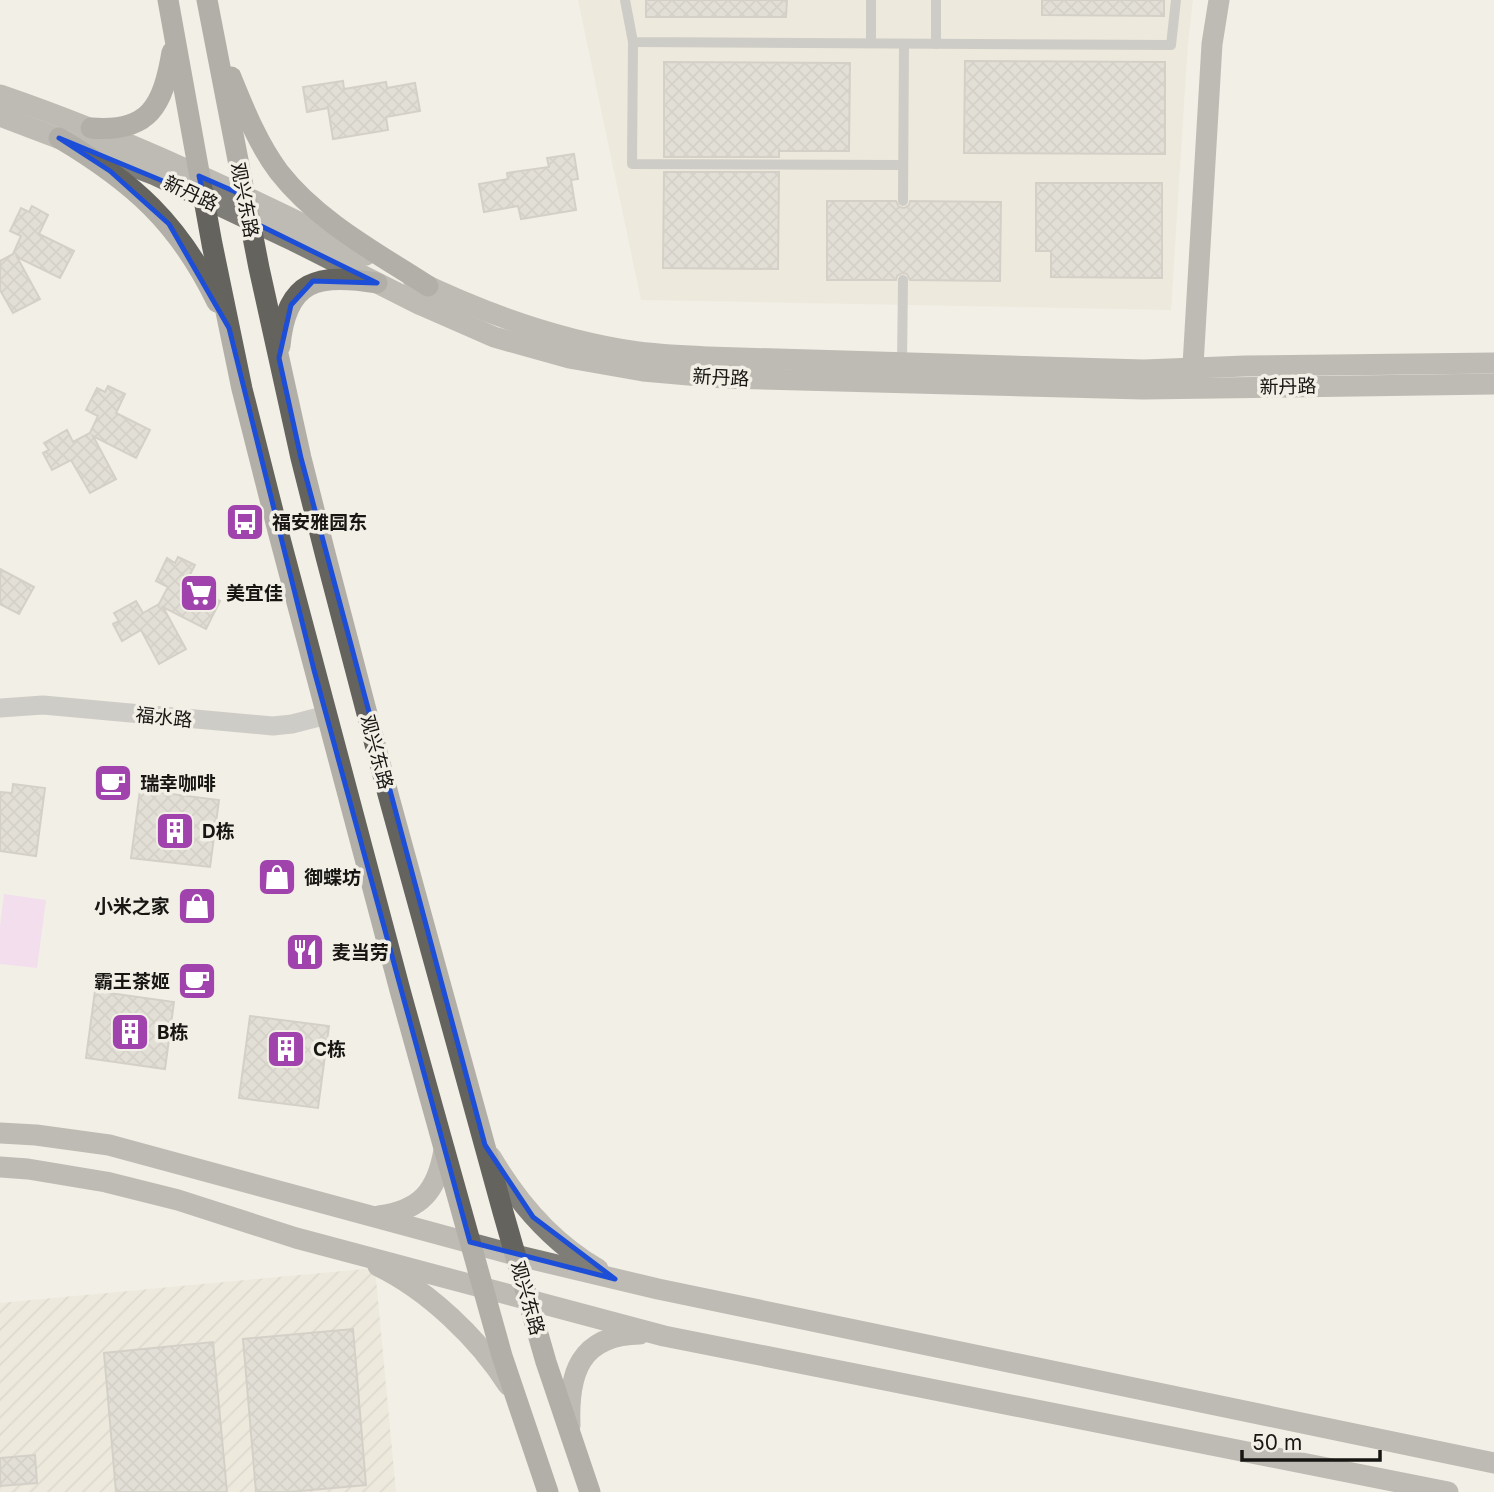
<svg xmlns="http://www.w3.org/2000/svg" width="1494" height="1492" font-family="Inter,'Noto Sans SC',sans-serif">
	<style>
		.built { fill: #e7e2d2 }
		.industrial { fill: url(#industrial-furrows) }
		.grass { fill: #f3cbf8 }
		.building { fill: url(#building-cross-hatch); stroke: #afaca4; stroke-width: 2 }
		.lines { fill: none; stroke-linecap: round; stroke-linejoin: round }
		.lane { stroke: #a3a29f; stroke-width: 10 }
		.street { stroke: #a3a29f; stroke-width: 19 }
		.secondary { stroke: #7f7d78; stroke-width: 21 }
		.primary { stroke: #65635d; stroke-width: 21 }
		.marked { fill: none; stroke: #1d4ed8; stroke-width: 5; stroke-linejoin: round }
		.labels { text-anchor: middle; stroke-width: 7; stroke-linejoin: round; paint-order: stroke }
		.street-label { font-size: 19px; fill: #171613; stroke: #f2efe6 }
		.poi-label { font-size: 19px; font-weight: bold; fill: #171613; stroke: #f2efe6; text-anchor: start }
	</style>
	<defs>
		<pattern id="industrial-furrows" width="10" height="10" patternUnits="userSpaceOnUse" patternTransform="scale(1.75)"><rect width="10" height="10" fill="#e7e2d2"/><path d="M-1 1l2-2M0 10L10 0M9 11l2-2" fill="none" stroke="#c5c1b3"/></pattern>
		<pattern id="building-cross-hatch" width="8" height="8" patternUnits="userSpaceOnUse" patternTransform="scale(1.75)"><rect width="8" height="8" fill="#cfccc3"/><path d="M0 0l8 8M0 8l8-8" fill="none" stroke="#b1aea7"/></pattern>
	</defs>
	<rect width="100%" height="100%" fill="#f2efe6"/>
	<path class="built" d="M578 0H1193L1188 42 1171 310 641 300Z"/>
	<path class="industrial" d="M375 1268 396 1492H0V1303Z"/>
	<path class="grass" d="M4 894 46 900 37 968 0 964V926Z"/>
	<g class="building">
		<path d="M646 0H787L786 17H646Z"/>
		<path d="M1042 0H1164V16L1042 15Z"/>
		<path d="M965 61 1165 62V154L964 153Z"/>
		<path d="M664 62 850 63 849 151H779V157H664Z"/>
		<path d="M343 81 344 89 386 82 387 88 415 83 420 111 386 117 388 130 333 139 328 108 307 112 303 87Z"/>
		<path d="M574 154 578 179 571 180 576 210 521 219 518 206 484 212 479 184 508 179 507 173 549 167 547 158Z"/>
		<path d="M664 172H779L778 269 663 268Z"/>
		<path d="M1036 183H1162V278L1051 277V251H1036Z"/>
		<path d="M827 201H896L899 207 904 208 909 205 910 201 1001 202 1000 281 910 280 907 274 902 273 897 276 896 280H827Z"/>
		<path d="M32 206 48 215 39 234 74 251 60 278 17 257 40 299 13 313 0 290V261L13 254 21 236 10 231 21 208 29 212Z"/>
		<path d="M108 386 125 394 116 413 150 430 136 458 93 436 116 479 90 493 71 460 52 470 43 453 49 450 44 443 67 430 73 442 90 433 98 416 86 410 97 388 105 392Z"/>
		<path d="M178 557 195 565 185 584 220 601 206 629 163 607 186 649 159 664 141 630 122 641 113 624 119 621 114 613 136 601 143 613 159 604 168 587 156 581 167 558 175 563Z"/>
		<path d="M0 569 34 587 19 614 0 604Z"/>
		<path d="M13 784 45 788 36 856 0 851V792L12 793Z"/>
		<path d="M140 790 219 800 210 867 131 858Z"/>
		<path d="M95 991 174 1002 165 1069 86 1058Z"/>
		<path d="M250 1016 329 1026 318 1108 239 1098Z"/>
		<path d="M353 1329 366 1485 289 1492H256L243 1339Z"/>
		<path d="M213 1342 227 1492H116L104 1353Z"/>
		<path d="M35 1455 37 1483 0 1486V1458Z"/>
	</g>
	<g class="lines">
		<g class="lane">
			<path d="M625 0 633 42 1171 45 1176 0"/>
			<path d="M633 42 632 164 903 165"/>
			<path d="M871 43V0"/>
			<path d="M936 44V0"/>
			<path d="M903 201 904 44"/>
			<path d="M902 363 903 280"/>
		</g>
		<path class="street" d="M0 708 43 705 273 726 292 724 327 715"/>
		<g class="secondary">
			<path d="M0 95C126 138 247 196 366 255"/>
			<path d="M0 116 155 175 294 241 421 305 494 337 569 358 643 371 723 378 1143 389 1494 384"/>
			<path d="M413 279C483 313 561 341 638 352 661 355 685 356 708 357L1144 370 1245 366 1494 363"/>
			<path d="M1192 382 1212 44 1219 0"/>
			<path d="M0 1133 36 1135 109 1145 515 1255 658 1289 1494 1463"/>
			<path d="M491 1157C518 1203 551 1242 598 1269"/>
			<path d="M0 1167 28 1169 106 1182 178 1200 296 1238 664 1336 1448 1492"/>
			<path d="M379 1216C421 1210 437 1191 444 1150"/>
			<path d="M378 1266C428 1290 479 1339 508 1385"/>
			<path d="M570 1426C568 1374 579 1335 640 1334"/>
		</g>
		<g class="primary">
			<path d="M168 0 212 244 242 389 278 531 401 994 502 1356 548 1492"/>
			<path d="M207 0 259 268 301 458 326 557 388 794 503 1212 546 1362 590 1492"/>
			<path d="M231 77C244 109 258 144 279 172 317 221 377 253 428 286"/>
			<path d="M91 128C150 133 163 105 172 52"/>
			<path d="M59 138C133 182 179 223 217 302"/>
			<path d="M280 346C286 279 318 273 377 283"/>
		</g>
	</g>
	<path d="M0 0H1494V1492H0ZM59 138 204 198 199 176 245 196 249 220 377 283 313 281 291 305 279 358 301 458 485 1145 533 1217 615 1279 470 1242 314 670 229 328 169 224 110 171Z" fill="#f2efe6" fill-opacity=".55" fill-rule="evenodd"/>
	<path class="marked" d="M59 138 204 198 199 176 245 196 249 220 377 283 313 281 291 305 279 358 301 458 485 1145 533 1217 615 1279 470 1242 314 670 229 328 169 224 110 171Z"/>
	<defs>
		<g id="bus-square" transform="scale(2.0125)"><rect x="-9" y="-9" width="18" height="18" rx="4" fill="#a043ad" stroke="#f2efe6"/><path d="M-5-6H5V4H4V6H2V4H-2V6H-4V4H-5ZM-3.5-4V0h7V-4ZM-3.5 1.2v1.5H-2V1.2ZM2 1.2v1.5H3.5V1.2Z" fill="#fff"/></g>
		<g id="supermarket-square" transform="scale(2.0125)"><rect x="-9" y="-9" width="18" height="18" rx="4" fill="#a043ad" stroke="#f2efe6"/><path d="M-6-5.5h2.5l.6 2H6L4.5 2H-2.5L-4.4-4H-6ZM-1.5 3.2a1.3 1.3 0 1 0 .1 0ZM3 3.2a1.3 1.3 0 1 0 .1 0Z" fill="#fff"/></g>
		<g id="cafe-square" transform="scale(2.0125)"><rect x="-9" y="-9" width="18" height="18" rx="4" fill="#a043ad" stroke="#f2efe6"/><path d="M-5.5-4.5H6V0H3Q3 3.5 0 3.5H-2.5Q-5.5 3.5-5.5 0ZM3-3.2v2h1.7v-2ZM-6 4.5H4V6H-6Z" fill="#fff"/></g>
		<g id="building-square" transform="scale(2.0125)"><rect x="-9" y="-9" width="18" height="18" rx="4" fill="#a043ad" stroke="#f2efe6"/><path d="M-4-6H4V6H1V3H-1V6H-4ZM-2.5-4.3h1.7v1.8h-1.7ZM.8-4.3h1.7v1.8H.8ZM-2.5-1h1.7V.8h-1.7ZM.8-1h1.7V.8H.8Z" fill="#fff"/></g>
		<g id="shop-square" transform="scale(2.0125)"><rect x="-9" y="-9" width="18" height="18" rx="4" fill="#a043ad" stroke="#f2efe6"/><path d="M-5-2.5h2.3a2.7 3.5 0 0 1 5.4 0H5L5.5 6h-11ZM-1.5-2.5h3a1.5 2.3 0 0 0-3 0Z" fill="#fff"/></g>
		<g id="restaurant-square" transform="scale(2.0125)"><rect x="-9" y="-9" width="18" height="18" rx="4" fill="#a043ad" stroke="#f2efe6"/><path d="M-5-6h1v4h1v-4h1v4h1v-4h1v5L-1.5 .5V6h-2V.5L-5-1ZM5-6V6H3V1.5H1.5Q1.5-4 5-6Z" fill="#fff"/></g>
	</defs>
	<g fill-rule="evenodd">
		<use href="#bus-square" x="245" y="522"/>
		<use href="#supermarket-square" x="199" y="593"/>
		<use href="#cafe-square" x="113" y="783"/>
		<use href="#building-square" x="175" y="831"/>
		<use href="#shop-square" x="277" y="877"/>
		<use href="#shop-square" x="197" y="906"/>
		<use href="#restaurant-square" x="305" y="952"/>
		<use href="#cafe-square" x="197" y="981"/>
		<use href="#building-square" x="130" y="1032"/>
		<use href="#building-square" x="286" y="1049"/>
	</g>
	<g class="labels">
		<g class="street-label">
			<text transform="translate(191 193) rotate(25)" y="7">新丹路</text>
			<text transform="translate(245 200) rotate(79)" y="7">观兴东路</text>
			<text transform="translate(721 377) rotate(3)" y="7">新丹路</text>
			<text transform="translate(1288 386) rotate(-1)" y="7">新丹路</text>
			<text transform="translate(164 717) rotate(6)" y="7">福水路</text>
			<text transform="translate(377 752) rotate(75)" y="7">观兴东路</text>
			<text transform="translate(528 1298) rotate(74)" y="7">观兴东路</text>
		</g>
		<g class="poi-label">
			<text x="272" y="529">福安雅园东</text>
			<text x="226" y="600">美宜佳</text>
			<text x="140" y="790">瑞幸咖啡</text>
			<text x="202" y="838">D栋</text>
			<text x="304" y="884">御蝶坊</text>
			<text x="170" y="913" text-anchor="end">小米之家</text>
			<text x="332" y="959">麦当劳</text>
			<text x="170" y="988" text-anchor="end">霸王茶姬</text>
			<text x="157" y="1039">B栋</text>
			<text x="313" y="1056">C栋</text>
		</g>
	</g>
	<path d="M1242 1450v10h138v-10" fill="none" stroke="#171613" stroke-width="3.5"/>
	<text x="1252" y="1450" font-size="21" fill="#171613" stroke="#f2efe6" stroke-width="5" paint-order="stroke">50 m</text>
</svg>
